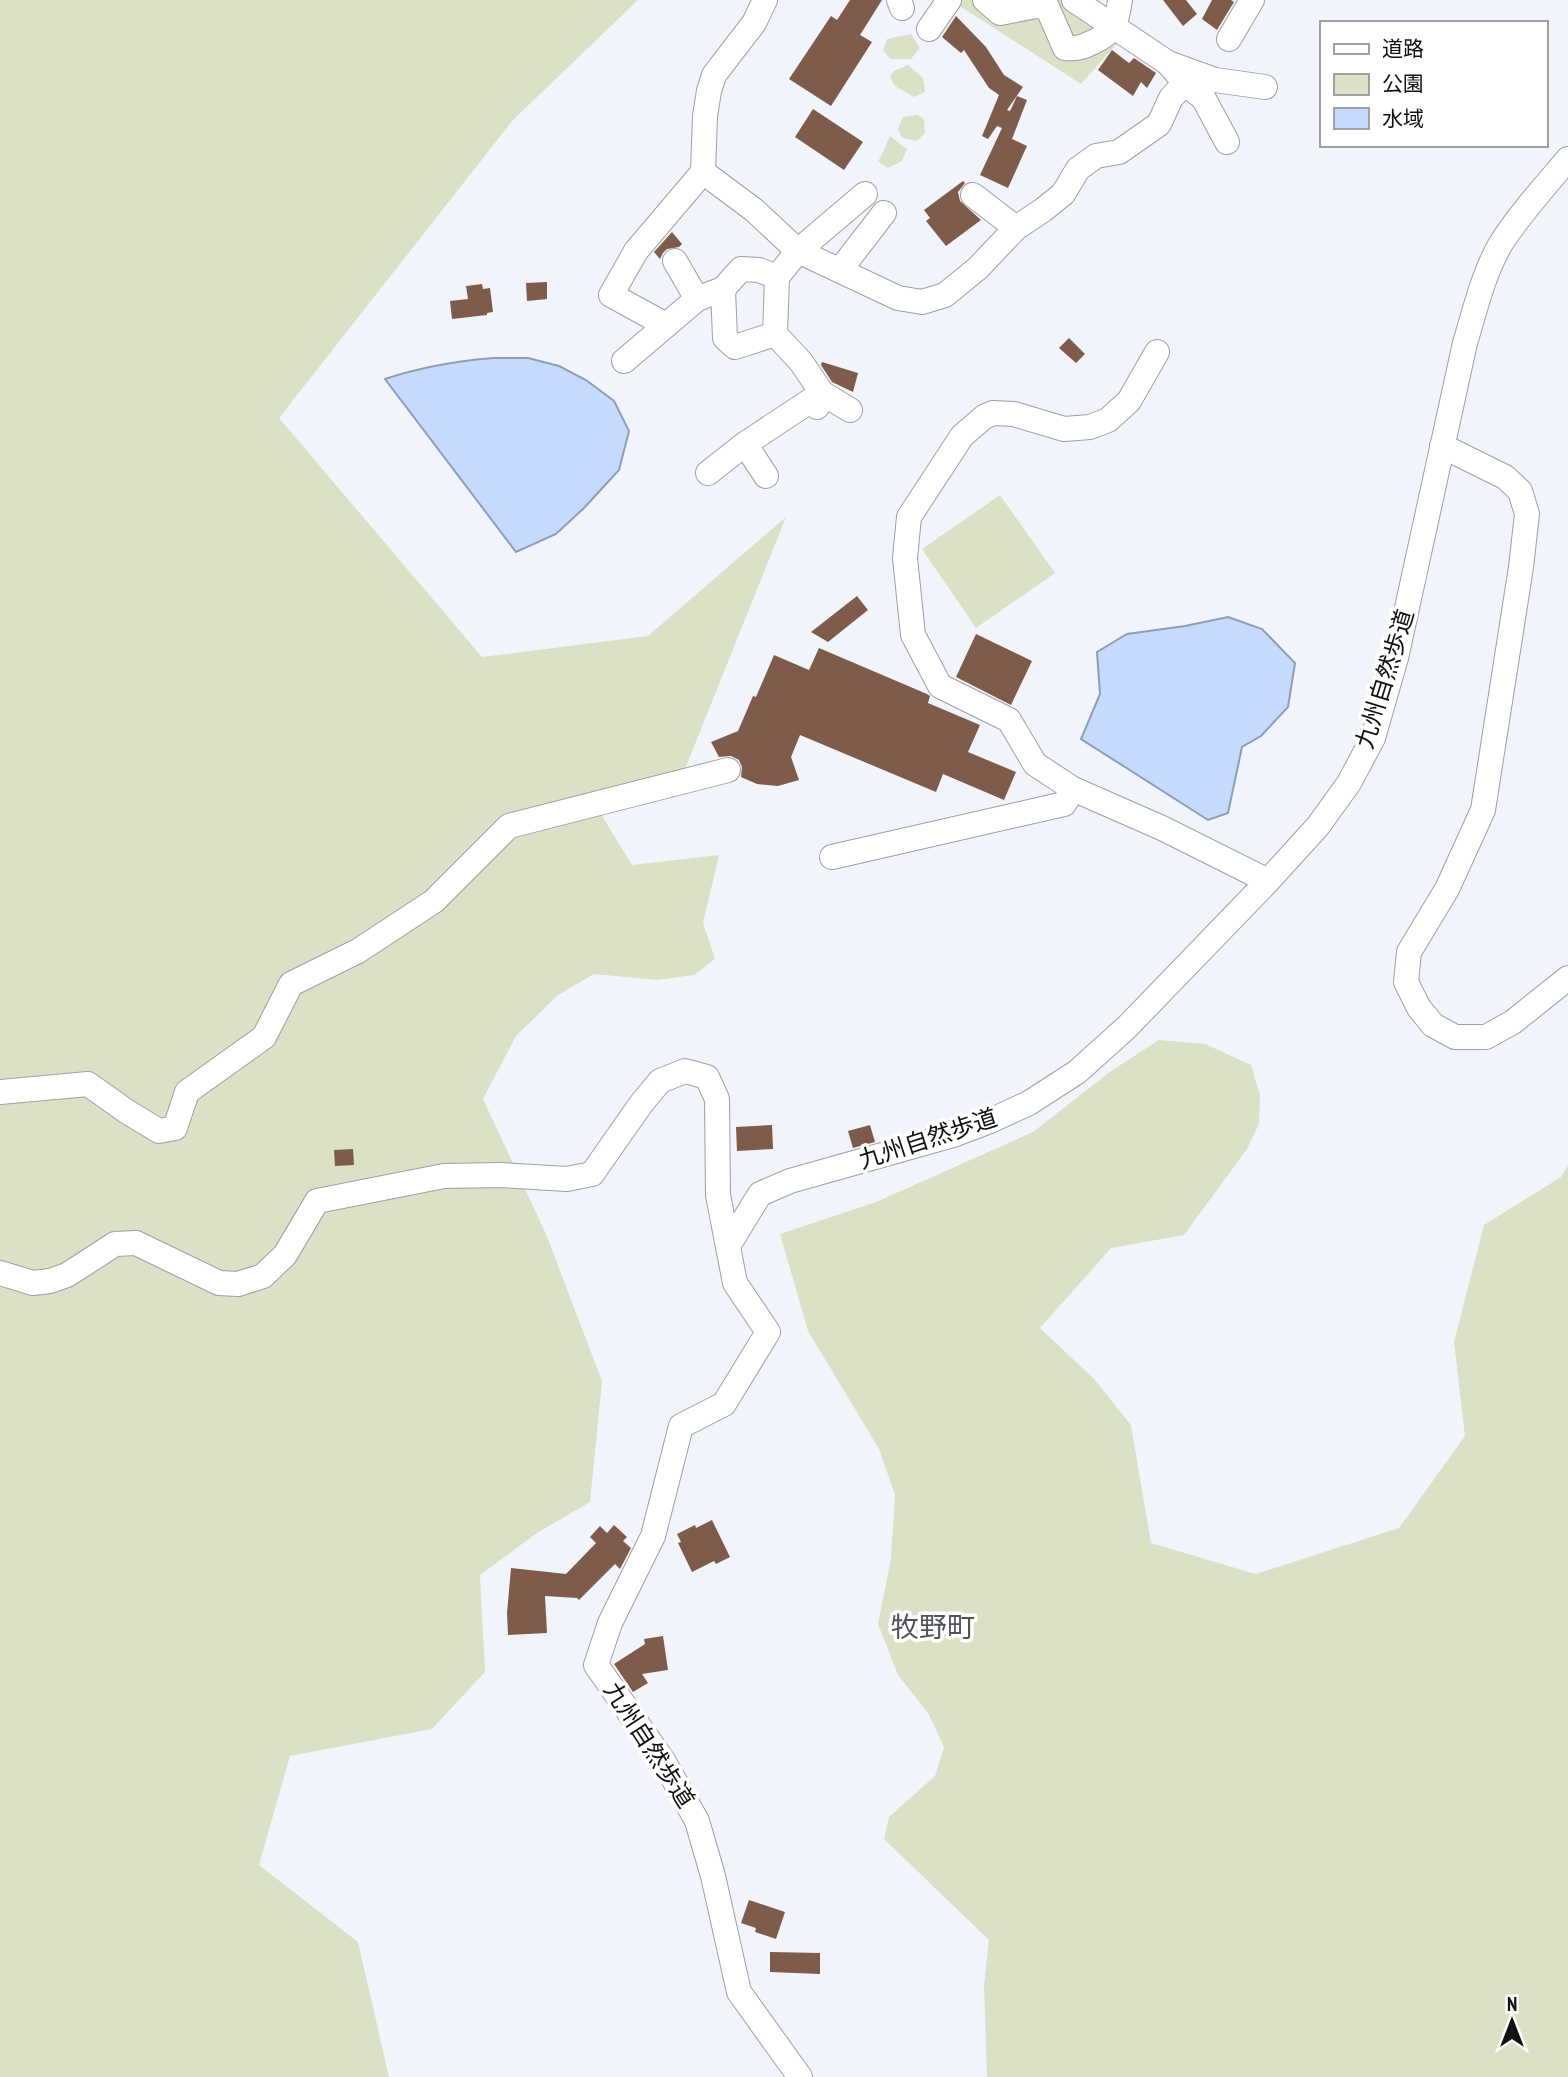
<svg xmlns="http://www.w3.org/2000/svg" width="1568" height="2077" font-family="'PT Sans Narrow','Noto Sans JP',sans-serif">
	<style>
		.green { fill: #dae1c7 }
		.water { fill: #c6dafd; stroke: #8f9eb6; stroke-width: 2 }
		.building { fill: #7e5b4b }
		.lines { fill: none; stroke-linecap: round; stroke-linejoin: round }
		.minor-casing { stroke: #9ca0a5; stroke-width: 26 }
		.minor { stroke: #fff; stroke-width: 24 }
		.labels { text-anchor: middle; stroke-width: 7; stroke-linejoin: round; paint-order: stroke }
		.street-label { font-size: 24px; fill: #0f1112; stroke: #fff }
		.quarter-label { font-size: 28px; fill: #505458; stroke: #fff }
	</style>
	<rect width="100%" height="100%" fill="#f1f5fb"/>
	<g class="green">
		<path d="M0 0H638L513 120 279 418 482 657 648 636 786 517 683 774 599 811 632 865 719 855 703 923 715 959 694 975 657 980 594 974 558 995 516 1036 483 1099 546 1234 602 1381 590 1502 537 1533 480 1575 485 1672 432 1729 290 1756 259 1865 358 1942 389 2077H0Z"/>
		<path d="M961 0H1060L1121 39 1081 84 958 5Z"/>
		<path d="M911 34 920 48 911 59H890L883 50 887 39Z"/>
		<path d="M908 65 923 78 925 92 914 97 895 86 890 77 894 71Z"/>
		<path d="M917 115 924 119 925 133 917 141 902 138 898 129 903 117Z"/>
		<path d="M890 136 907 149 902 161 888 168 878 161C884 153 885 145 890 136Z"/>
		<path d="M1000 495 1055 573 976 628 922 549Z"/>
		<path d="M1159 1040 1205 1044 1251 1065 1260 1095 1259 1124 1247 1149 1184 1235 1111 1248 1040 1328 1094 1379 1131 1425 1151 1543 1256 1574 1399 1528 1465 1436 1454 1342 1484 1225 1561 1177 1568 1165V2077H987L984 1986 989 1940 884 1839 889 1817 935 1776 944 1747 928 1713 898 1675 878 1624 891 1558 895 1495 879 1449 808 1331 780 1234 876 1202 1033 1132 1111 1071Z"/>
	</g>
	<g class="water">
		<path d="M494 358H528L559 366 586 380 614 401 629 431 619 470 584 508 556 534 516 552 385 379C421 367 456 361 494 358Z"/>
		<path d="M1228 617 1262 629 1295 663 1288 707 1261 736 1242 747 1228 813 1208 820 1081 739 1100 694 1097 652 1127 634 1185 626Z"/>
	</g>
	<g class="building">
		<path d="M850 0H882L860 35 872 42 831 106 789 79 831 16 837 20Z"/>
		<path d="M1163 0H1186L1197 14 1183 26Z"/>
		<path d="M1212 0H1231L1234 2 1217 30 1202 19Z"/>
		<path d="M956 16 986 47 1004 75 1023 87 1007 110 1010 111 1017 96 1027 100 1012 139 1027 146 1008 188 980 175 1002 128 997 126 988 139 982 136 999 95 989 88 964 50 961 53 942 37Z"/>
		<path d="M1112 50 1129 63 1134 58 1156 73 1147 88 1141 82 1133 96 1098 70Z"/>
		<path d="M813 109 863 142 844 170 795 137Z"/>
		<path d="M963 181 965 183 958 192 960 201 981 220 946 246 926 221 930 218 924 210Z"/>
		<path d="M672 232 682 244 679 247 667 249 663 253 660 259 654 252Z"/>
		<path d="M547 282V299L527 301 526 283Z"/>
		<path d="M482 284 483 289 490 288 493 312 487 313V315L452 319 450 301 468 299 466 286Z"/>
		<path d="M1069 338 1085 354 1076 363 1059 348Z"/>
		<path d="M822 362 858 373 853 392 832 382 821 365Z"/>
		<path d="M857 596 868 610 828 642 811 632Z"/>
		<path d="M976 634 1032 661 1011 705 956 677Z"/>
		<path d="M819 648 927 694 930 696 928 703 980 725 968 752 1016 772 1004 800 943 774 936 792 800 735 791 757 799 780 778 786 757 784 741 777 742 767 739 760 731 756 719 757 711 742 738 731 753 696 756 697 774 655 809 670Z"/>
		<path d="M772 1125 773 1149 737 1151 736 1127Z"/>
		<path d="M870 1125 875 1142 853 1148 848 1131Z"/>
		<path d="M353 1149 354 1165 335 1166 334 1150Z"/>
		<path d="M712 1520 730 1557 716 1564 714 1561 692 1572 678 1543 681 1542 677 1534 695 1525 696 1528Z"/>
		<path d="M614 1525 627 1537 623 1541 631 1548 620 1569 615 1564 579 1600 577 1598 545 1596 547 1633 508 1635 507 1613 511 1568 566 1574 596 1543 590 1537 600 1526 607 1533Z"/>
		<path d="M663 1636 668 1670 642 1674 648 1683 633 1692 614 1664 645 1644 644 1639Z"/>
		<path d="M749 1900 785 1912 776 1939 755 1932 756 1928 741 1923Z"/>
		<path d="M770 1952 820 1953V1974L770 1972Z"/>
	</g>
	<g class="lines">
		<g class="minor-casing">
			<g id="minor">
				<path d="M899 0 902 8"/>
				<path d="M985 0 1000 13 1036 6 1047 7 1065 48C1077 49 1083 47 1093 42 1114 33 1117 22 1120 0"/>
				<path d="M1074 0 1168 63"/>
				<path d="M929 29 949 0"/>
				<path d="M1229 39 1252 0"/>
				<path d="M1227 142 1204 99 1185 83 1168 63 1215 80 1265 87"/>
				<path d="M703 172 754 210 798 251 898 298 922 302 945 295 978 268 1016 228 973 195"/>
				<path d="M1016 228 1043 210 1063 194 1078 169 1096 156 1119 152 1159 124 1171 98 1185 83"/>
				<path d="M675 261 697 299"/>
				<path d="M840 270 884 213"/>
				<path d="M723 289 725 338 735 347 775 334"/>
				<path d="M666 325 611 295 636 251 703 172 705 116 709 91 714 75 754 23 765 0"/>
				<path d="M1157 352 1129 401 1108 420 1090 427 1064 429 1014 414 993 413 984 417 962 436 909 517 905 558 913 635 940 686 1009 720 1035 764 1073 789 1162 828 1268 881"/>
				<path d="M624 361 697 299 723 289 741 269 759 270 777 277"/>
				<path d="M817 407 822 393 850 410"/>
				<path d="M745 444 766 476"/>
				<path d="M1442 446 1505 477 1520 491 1527 514 1521 567 1483 810 1447 889 1409 952 1406 982 1419 1008 1433 1025 1455 1037H1486L1513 1022 1568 978"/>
				<path d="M708 473 745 444 822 393 801 362 775 334 777 277 798 251 865 194"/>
				<path d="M832 857 1064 804 1073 789"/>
				<path d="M0 1092 88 1084 126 1111 159 1131 175 1128 187 1092 264 1037 291 984 358 951 434 901 509 826 728 770"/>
				<path d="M728 1246 760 1194 790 1181 953 1135 990 1121 1029 1103 1077 1072 1127 1027 1268 881 1318 826 1349 783 1373 738 1396 658 1465 343C1475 310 1483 275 1500 245 1517 217 1546 185 1568 159"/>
				<path d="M0 1273 33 1283 50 1281 67 1275 115 1244 136 1243 219 1283 238 1284 263 1276 285 1255 317 1201 444 1176 501 1175 567 1179 592 1174 641 1104 660 1081 685 1071 707 1077 717 1099 718 1195 735 1283 768 1332 724 1404 681 1426 653 1536 610 1623 596 1665 664 1762 697 1821 713 1876 739 1992 800 2077"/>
			</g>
		</g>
		<use href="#minor" class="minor"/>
	</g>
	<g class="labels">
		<g class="street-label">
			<text transform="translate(1385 679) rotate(-73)" y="8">九州自然歩道</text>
			<text transform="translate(928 1139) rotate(-18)" y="8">九州自然歩道</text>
			<text transform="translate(649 1745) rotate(57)" y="8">九州自然歩道</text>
		</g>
		<g class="quarter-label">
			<text x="933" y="1637">牧野町</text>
		</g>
	</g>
	<rect x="1320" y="21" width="228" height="126" fill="#ffffff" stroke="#9fa0a0" stroke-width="2"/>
	<rect x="1334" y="44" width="35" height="10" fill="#ffffff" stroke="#9fa0a0" stroke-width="2"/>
	<text x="1382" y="56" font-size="21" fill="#0f1112">道路</text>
	<rect x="1334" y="74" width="35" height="21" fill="#dae1c7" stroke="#9fa0a0" stroke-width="2"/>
	<text x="1382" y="91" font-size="21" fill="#0f1112">公園</text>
	<rect x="1334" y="108" width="35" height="21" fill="#c6dafd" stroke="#9fa0a0" stroke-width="2"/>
	<text x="1382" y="126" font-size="21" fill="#0f1112">水域</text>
	<g transform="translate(1512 2021)" stroke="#ffffff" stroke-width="5" paint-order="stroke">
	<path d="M0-5L12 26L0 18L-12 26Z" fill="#0f1112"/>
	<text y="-10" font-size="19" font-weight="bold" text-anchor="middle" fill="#0f1112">N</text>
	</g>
</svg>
